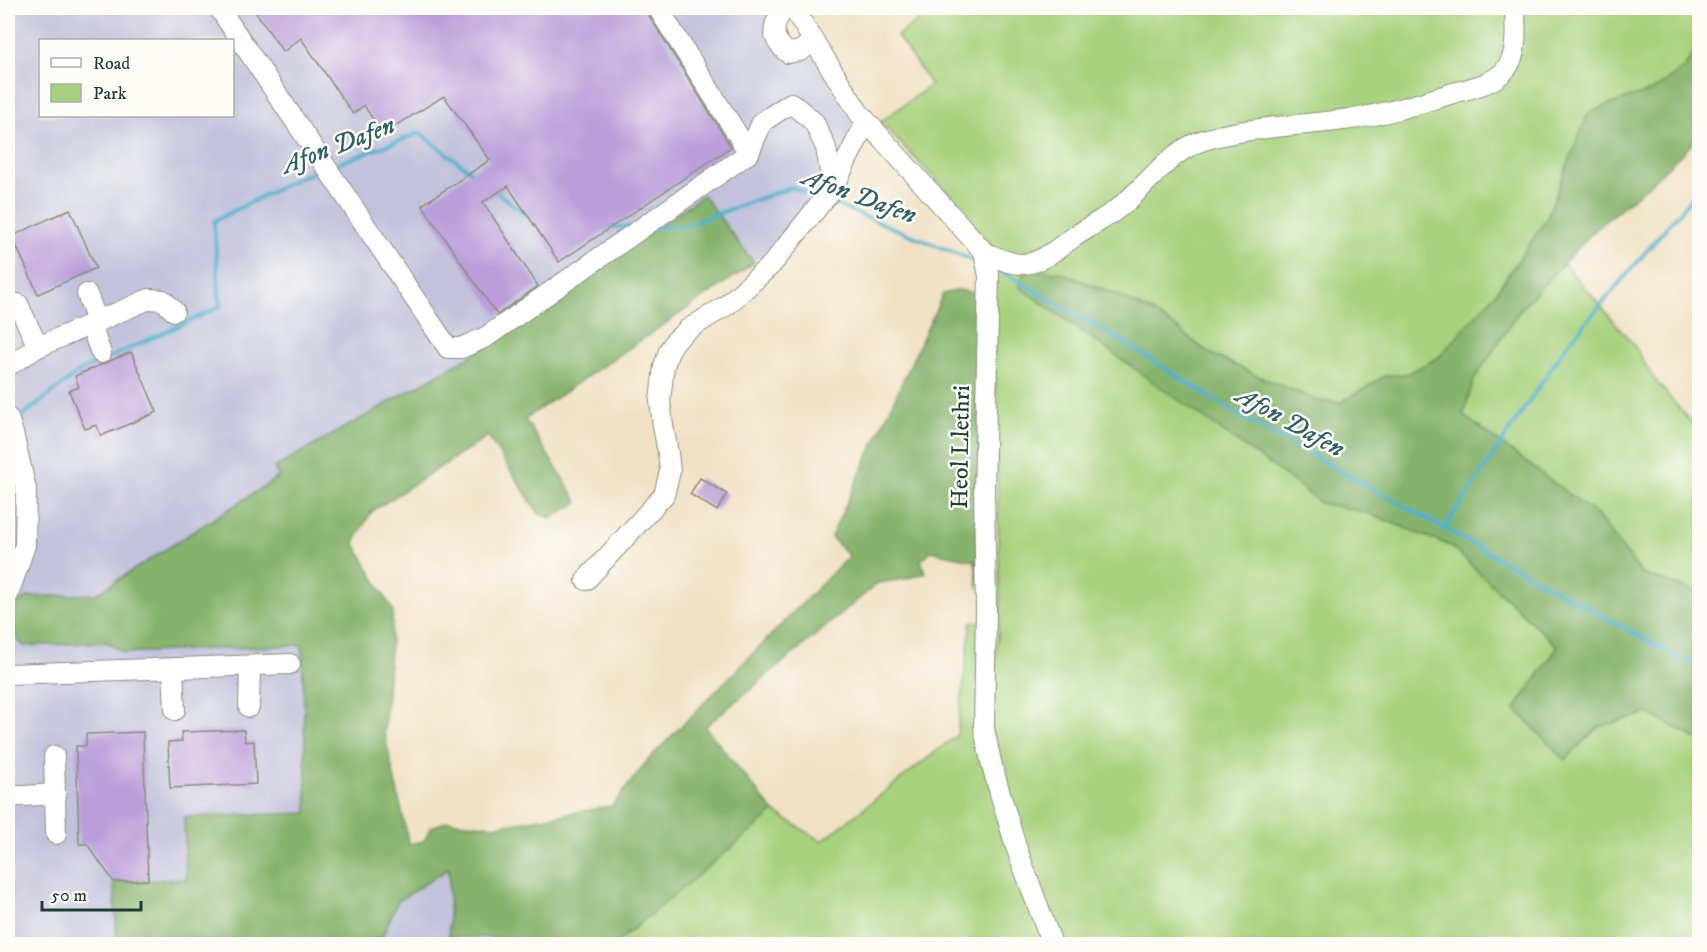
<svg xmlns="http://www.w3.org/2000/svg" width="1707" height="952" font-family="'IM FELL DW Pica',serif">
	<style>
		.industrial { fill: #c2c2dc; fill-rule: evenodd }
		.green { fill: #a8d17d; stroke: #648758; stroke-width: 1.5 }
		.forest { fill: #86b36c; stroke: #527850; stroke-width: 1.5 }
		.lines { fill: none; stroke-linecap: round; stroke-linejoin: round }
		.stream { stroke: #4db1cc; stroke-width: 4 }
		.building { fill: #bb9ed9 }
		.minor-casing { stroke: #888f7c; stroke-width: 22 }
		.minor { stroke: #fff; stroke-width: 20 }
		.labels { text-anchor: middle; stroke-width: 5; stroke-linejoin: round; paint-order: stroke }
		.street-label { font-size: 24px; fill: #1f3d34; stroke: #fdfcf7 }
		.water-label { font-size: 26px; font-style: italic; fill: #2d6062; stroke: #fdfcf7 }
	</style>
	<rect width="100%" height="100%" fill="#fdfcf7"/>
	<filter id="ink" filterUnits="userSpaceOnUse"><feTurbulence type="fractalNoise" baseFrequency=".0167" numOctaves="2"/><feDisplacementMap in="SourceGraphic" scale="12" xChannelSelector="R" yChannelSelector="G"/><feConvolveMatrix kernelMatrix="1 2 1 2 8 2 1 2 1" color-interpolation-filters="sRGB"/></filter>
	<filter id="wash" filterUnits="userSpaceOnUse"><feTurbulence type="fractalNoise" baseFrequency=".008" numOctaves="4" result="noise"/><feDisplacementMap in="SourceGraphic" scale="24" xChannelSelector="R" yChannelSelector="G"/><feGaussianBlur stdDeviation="1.35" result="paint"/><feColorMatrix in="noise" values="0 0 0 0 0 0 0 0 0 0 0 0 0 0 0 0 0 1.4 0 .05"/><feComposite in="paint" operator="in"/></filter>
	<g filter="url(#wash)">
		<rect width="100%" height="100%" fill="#f1e1c4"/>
		<g class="industrial">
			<path d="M8 8H777L793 61 814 58 856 127 822 192 754 263 703 195 488 346 274 468 279 477 96 594 28 597 24 646 107 642 124 653 302 644 307 813 184 817 186 879 115 882 117 944H8ZM40 40H232V116H40Z"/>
			<path d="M450 867 508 938V944H379L398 901Z"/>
			<path d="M260 940 341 944H144Z"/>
		</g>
		<g class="green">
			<path d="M936 8H1699V46L1684 68 1652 91 1610 104 1588 114 1546 220 1495 294 1438 359 1406 374 1385 376 1342 402 1319 401 1260 377 1207 352 1177 328 1115 294 1059 272 1038 271 1320 503 1365 512 1451 546 1558 647 1515 709 1565 760 1598 727 1648 713 1699 740V944H1058L1026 859 992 731V679L1000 619 994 338 986 242 944 188 880 122 931 85 897 36Z"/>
			<path d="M1564 263 1634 345 1652 376 1699 432V592L1642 574 1597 515 1463 415 1474 379 1522 307Z"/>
			<path d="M971 622H986L984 729 1052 944H615L774 812 822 841 957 735Z"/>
		</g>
		<g class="forest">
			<path d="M1699 46V132L1693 143 1645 188 1599 226 1522 307 1474 379 1463 415 1597 515 1642 574 1699 592V740L1648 713 1598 727 1565 760 1515 709 1558 647 1451 546 1365 512 1320 503 1297 484 1018 286 1024 273 1038 271 1059 272 1115 294 1152 312 1177 328 1207 352 1260 377 1319 401 1342 402 1385 376 1406 374 1438 358 1495 294 1546 220 1588 113 1610 104 1652 91 1684 68Z"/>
			<path d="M703 195 754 263 525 419 578 502 552 518 539 514 488 436 372 511 354 542 393 611 384 732 409 844 424 841 431 827 448 821 495 826 612 806 649 759 849 556 831 537 943 294 959 290 973 293 980 306 978 589 975 561 931 551 921 560 925 573 905 579 878 583 705 727 774 812 615 944H508V938L449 937V868L398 901 379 944H341L260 940 117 944 114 882 186 879 184 817 307 813 302 645 124 653 107 642 24 646C9 635 14 620 17 604L28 597 96 594 279 477 274 468 488 346Z"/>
		</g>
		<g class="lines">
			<g class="stream">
				<path d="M333 165 420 133 474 174"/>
				<path d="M494 190 531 218"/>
				<path d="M831 203 980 263"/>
				<path d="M607 227H629"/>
				<path d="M655 227H681L792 187 818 198"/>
				<path d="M998 269 1125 343 1239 415 1679 658 1700 665"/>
				<path d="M16 421 80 371 220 307 214 221 298 178 320 170"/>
				<path d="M1444 529 1566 346 1700 188"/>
			</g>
		</g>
		<g id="blocks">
			<g class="building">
				<path d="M253 8H646L648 14 731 147 559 262 508 186 483 202 538 286 497 315 422 205 490 160 444 96 382 134 364 105 353 114 301 38 283 52Z"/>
				<path d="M70 209 96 268 38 294 12 236Z"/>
				<path d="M131 352 157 412 101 436 96 425 85 429 69 391 79 387 75 376Z"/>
				<path d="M700 478 727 494 717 511 690 494Z"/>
				<path d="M244 730 245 742 254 741 256 784 170 788 168 742 182 741 181 732Z"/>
				<path d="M143 732 148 880 114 882 87 844H79L76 746H86V734Z"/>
			</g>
		</g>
	</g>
	<g filter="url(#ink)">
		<use href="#blocks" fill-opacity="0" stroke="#888f7c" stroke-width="1.5"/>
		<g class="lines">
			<g class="minor-casing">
				<g id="minor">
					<path d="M219 8 448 348H461L486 337 749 153 762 122 791 103 814 122 826 148 833 188"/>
					<path d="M658 8 749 153"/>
					<path d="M784 8C771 27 770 38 788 53L800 51 814 41"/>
					<path d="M793 8 859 113 984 252 989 276 984 490 986 609 984 729 992 766 1016 847 1052 944"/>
					<path d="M984 252C996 257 1010 265 1023 264 1041 263 1057 249 1071 239 1089 226 1110 217 1127 201 1151 180 1172 150 1204 140 1245 127 1299 126 1343 120 1380 116 1418 104 1453 93 1471 88 1494 84 1506 69 1519 53 1515 27 1515 8"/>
					<path d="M87 294 97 321"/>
					<path d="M18 304 38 347"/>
					<path d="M90 324 101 353"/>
					<path d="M8 366 38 347 149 299 163 300 174 311"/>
					<path d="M8 418 13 433 26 489 25 545 8 595"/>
					<path d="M586 580 664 495 670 471 668 453 663 426 660 401 664 366 669 351 675 341 687 330 727 305 772 264 833 188 866 122"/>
					<path d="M173 669 175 710"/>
					<path d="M8 674 290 664"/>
					<path d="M249 707 250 666"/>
					<path d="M54 756 56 834"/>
					<path d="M8 797 55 794"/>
				</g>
			</g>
			<use href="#minor" class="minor"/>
		</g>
	</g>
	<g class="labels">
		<g class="street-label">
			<text transform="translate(960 447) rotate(-89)" y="8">Heol Llethri</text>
		</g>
		<g class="water-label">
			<text transform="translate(338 144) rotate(-21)" y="9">Afon Dafen</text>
			<text transform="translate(860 195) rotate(20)" y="9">Afon Dafen</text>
			<text transform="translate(1291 421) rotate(29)" y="9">Afon Dafen</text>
		</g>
	</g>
	<rect width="1707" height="952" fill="none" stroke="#fdfcf7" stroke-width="30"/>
	<rect x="39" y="39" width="195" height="78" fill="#fdfcf7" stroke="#a4b0a9" stroke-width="1.5"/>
	<rect x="51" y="58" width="30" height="9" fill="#ffffff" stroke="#a4b0a9" stroke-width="1.5"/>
	<text x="93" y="69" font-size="18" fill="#1f3d34">Road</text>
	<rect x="51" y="84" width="30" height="18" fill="#a8d17d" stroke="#a4b0a9" stroke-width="1.5"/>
	<text x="93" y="99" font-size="18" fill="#1f3d34">Park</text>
	<path d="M42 901v9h99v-9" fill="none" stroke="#1f3d34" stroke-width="3"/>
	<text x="51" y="901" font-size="18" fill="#1f3d34" stroke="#fdfcf7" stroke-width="4.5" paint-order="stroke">50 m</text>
</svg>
